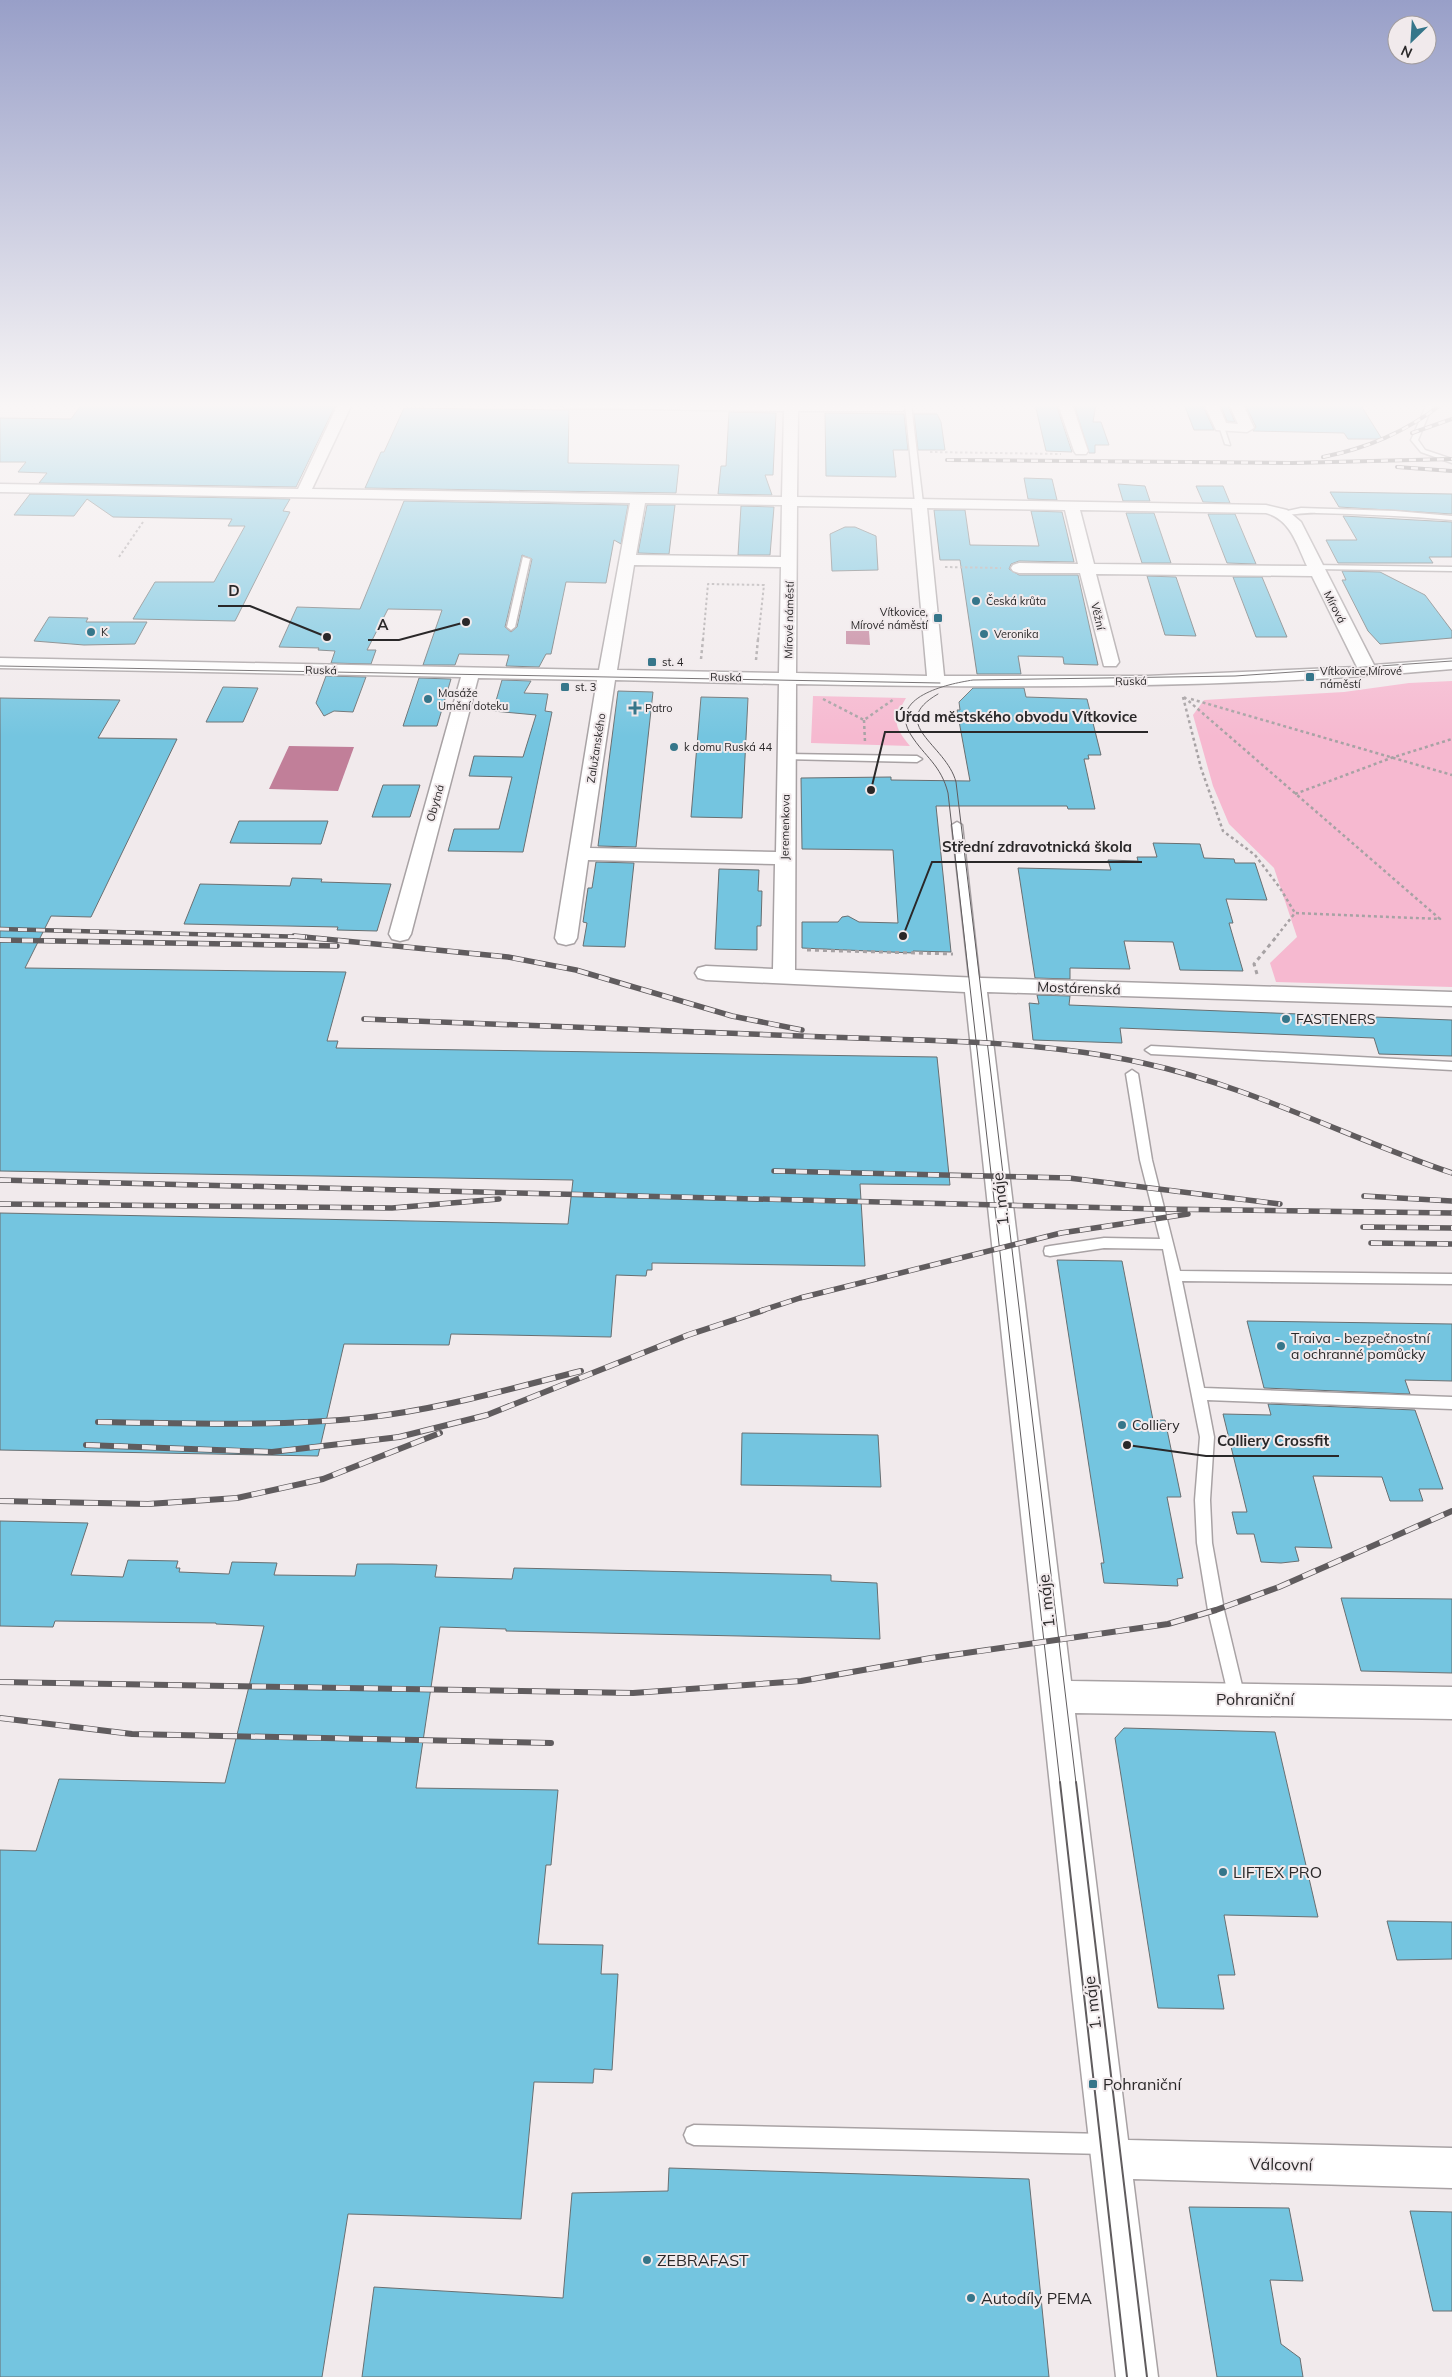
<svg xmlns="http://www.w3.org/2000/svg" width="1452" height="2377" font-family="Mulish,sans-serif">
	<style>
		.green { fill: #f6b9d0 }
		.water { fill: #c17f99 }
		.building { fill: #74c5e0; stroke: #696f71; fill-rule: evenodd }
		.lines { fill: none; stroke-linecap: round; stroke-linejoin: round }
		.lane-casing { stroke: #a8a2a4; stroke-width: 3 }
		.street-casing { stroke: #a8a2a4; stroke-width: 3 }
		.path-far2 { stroke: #a7a2a4; stroke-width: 2; stroke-dasharray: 2.5 2.5; stroke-linecap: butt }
		.path-far1 { stroke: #a7a2a4; stroke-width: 2.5; stroke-dasharray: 3 3; stroke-linecap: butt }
		.path { stroke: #a7a2a4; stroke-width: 3; stroke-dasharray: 4 4; stroke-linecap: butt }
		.lane { fill: #fff; fill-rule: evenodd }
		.street { fill: #fff; fill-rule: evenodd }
		.tram-far1 { stroke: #605c5e; stroke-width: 1 }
		.tram { stroke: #605c5e; stroke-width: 2 }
		.rail-far3-casing { stroke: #605c5e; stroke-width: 4 }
		.rail-far2-casing { stroke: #605c5e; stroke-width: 4.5 }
		.rail-far1-casing { stroke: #605c5e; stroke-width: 5.5 }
		.rail-casing { stroke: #605c5e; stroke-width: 6 }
		.rail-far3 { stroke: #f1eaec; stroke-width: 2.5; stroke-dasharray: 7; stroke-linecap: butt }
		.rail-far2 { stroke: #f1eaec; stroke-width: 3; stroke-dasharray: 9; stroke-linecap: butt }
		.rail-far1 { stroke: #f1eaec; stroke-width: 4; stroke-dasharray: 11; stroke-linecap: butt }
		.rail { stroke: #f1eaec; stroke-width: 4.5; stroke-dasharray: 14; stroke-linecap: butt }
		.poi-dot { fill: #36768a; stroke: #f1eaec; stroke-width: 2 }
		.labels { text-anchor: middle; stroke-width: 4; stroke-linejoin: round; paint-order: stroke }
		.far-poi-label { font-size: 11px; fill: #2a2829; stroke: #f1eaec; text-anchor: start }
		.far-street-label { font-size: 11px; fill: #2a2829; stroke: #f1eaec }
		.street-label { font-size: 14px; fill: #2a2829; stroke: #f1eaec }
		.poi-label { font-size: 14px; fill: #2a2829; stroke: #f1eaec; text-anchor: start }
		.near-street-label { font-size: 16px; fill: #2a2829; stroke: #f1eaec }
		.near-poi-label { font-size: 16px; fill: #2a2829; stroke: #f1eaec; text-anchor: start }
		.leader { fill: none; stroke: #2a2829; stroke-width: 2 }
		.callout-dot { fill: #2a2829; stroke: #f1eaec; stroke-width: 2 }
		.callout-label { font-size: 15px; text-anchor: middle; font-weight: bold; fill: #2a2829; stroke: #f1eaec; stroke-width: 4; stroke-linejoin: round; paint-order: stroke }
	</style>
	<rect width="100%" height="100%" fill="#f1eaec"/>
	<g class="green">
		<path d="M1452 681V987L1276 982 1270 963 1297 937 1274 868 1229 824 1213 786 1193 715 1204 700 1344 692 1409 683Z"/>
		<path d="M813 696 906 698C893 720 893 725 910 746L811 743Z"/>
	</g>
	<g class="water">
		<path d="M846 631H869L870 645 846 644Z"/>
		<path d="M289 746 354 747 338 791 269 789Z"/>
	</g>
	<g class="building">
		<path d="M82 404H159L335 406 296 487 39 483 47 473 18 472 26 462H0V418L71 419Z"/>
		<path d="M1035 404H1056L1072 452 1046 451Z"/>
		<path d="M1074 404H1096L1093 422H1101L1109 445H1095V453H1089Z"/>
		<path d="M1184 404H1202L1214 430H1194Z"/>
		<path d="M1220 404H1227L1235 422 1227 421Z"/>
		<path d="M1245 404H1360L1382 439H1348L1344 433 1253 431 1256 427Z"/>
		<path d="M404 408 569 410 568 463 679 465 676 493 365 488 381 452H384Z"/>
		<path d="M729 412 776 413 773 475H765L772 495 718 494 721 466H726Z"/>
		<path d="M825 413 904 414 908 450H893L896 477 826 476Z"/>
		<path d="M914 414H937L941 422 945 450H918Z"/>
		<path d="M1024 478 1052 479 1057 500 1028 499Z"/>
		<path d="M1118 484 1145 486 1150 501H1123Z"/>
		<path d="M1196 486H1223L1230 503 1203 502Z"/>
		<path d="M1330 492 1452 494V514L1339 507Z"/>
		<path d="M30 494 290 499 283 511 290 512 235 621 133 619 155 582H214L245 526H228L232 519 113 517 87 499 74 516 14 515Z"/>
		<path d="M404 501 628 505 621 544 614 540 606 583 566 582 551 654H546L539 667 506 666 509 655 459 654 455 665H423L442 610 388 609 367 650H376L371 664 331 663 335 651 318 650 319 648 279 647 297 607 360 609ZM522 555 532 559 517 627 511 632 505 627Z"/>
		<path d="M647 505H675L669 554 638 553Z"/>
		<path d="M741 506 774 507 770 555H738Z"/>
		<path d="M934 510H965L970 545 1039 546 1031 511 1062 512 1074 562 1019 561 1011 564 1009 569 1019 575H1078L1098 665 1064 664 1063 657 1018 656 1021 674H977L960 560H940Z"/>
		<path d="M1126 513H1154L1171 563H1142Z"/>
		<path d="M1208 514H1235L1256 564 1227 563Z"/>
		<path d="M1343 516 1452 522V557H1429L1433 563H1338L1326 540H1357Z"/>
		<path d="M845 527H855L876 536 878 570 832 571 830 534Z"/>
		<path d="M1342 571 1380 572 1425 595 1452 631V638L1380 644 1368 631 1342 580H1346Z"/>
		<path d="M1147 576 1176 577 1196 636 1165 635Z"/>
		<path d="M1233 577H1262L1287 637H1256Z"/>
		<path d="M49 617 88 618 86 622H147L135 644 84 645 34 641Z"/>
		<path d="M326 676 366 677 353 712 334 711 324 716 316 703Z"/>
		<path d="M419 678 451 679 437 726H403Z"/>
		<path d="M502 680 531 681 524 693 548 694 545 711 552 712 523 852 448 851 454 829H499L512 777 469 776 474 756 523 757 536 715 493 711Z"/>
		<path d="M223 687 258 688 243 722H206Z"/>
		<path d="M973 688H1024L1026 697 1087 699 1101 755H1088L1089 759H1084L1095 809H1068L1067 806H936L951 952 913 951V953L802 948V922H838L842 917 848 916 859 922 898 923 893 850 802 849 801 778 891 777V780L970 781 957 710H960L959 702Z"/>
		<path d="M618 691 653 692 636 847 598 846Z"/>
		<path d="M701 697 748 698 742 818 691 817Z"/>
		<path d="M0 698 120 700 98 738 177 739 91 917 51 916 25 968 346 972 327 1041H338L336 1048 937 1057 950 1185 860 1184 865 1266 652 1263V1270H647L646 1276 616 1275 611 1337 451 1334 449 1345 344 1344 318 1456 0 1450V1213L568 1224 573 1180 0 1171Z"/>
		<path d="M383 785H420L410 817H372Z"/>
		<path d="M239 821H328L321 844 230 843Z"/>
		<path d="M1153 843 1200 844 1204 858 1234 859 1235 863H1255L1267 900 1226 899 1233 923H1229L1243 971 1180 970 1173 942 1124 941 1130 969 1070 968V979L1035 978 1018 868 1111 870 1108 860 1138 861 1137 857H1157Z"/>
		<path d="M596 862 634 863 625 947 583 946 587 923 583 922 588 888H592Z"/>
		<path d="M719 869 759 870 758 891H762L761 926H757V950L715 949Z"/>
		<path d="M292 878 322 879 321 882 391 884 377 931 337 930 338 927 184 924 200 884 290 886Z"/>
		<path d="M1037 995 1070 996 1069 1005 1452 1020V1056L1379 1054 1374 1038 1120 1028 1122 1043 1033 1040 1029 1003 1039 1004Z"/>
		<path d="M1057 1260 1122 1261 1153 1420H1165L1181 1497H1167L1183 1578 1177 1579 1178 1586 1104 1583 1101 1563H1104Z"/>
		<path d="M1247 1321 1452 1324V1381L1405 1380 1410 1394 1264 1388Z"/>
		<path d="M1268 1404 1415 1410 1443 1489H1419L1423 1501H1390L1382 1477 1313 1476 1332 1548 1295 1547 1299 1561 1281 1563 1261 1562 1254 1534H1237L1232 1512H1247L1223 1414 1271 1415Z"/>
		<path d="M742 1433 878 1435 881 1487 741 1485Z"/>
		<path d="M0 1521 88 1523 71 1575 123 1577 128 1560 178 1561 176 1568H180L179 1572 229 1574 232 1562 277 1563 274 1575 355 1576 357 1564H392L437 1565 435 1577 512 1579 514 1568 831 1575V1581L877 1583 880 1639 506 1631V1629L440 1627 416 1788 558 1790 551 1865H546L538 1944 603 1945 601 1974H618L612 2070 594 2069 593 2083 534 2082 521 2219 348 2214 322 2377H0V1850L36 1851 59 1779 225 1783 264 1626 216 1624V1623L55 1621 53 1627 0 1626Z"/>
		<path d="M1341 1598 1452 1599V1673L1361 1671Z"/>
		<path d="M1124 1728 1275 1732 1318 1917 1224 1915 1235 1975H1218L1224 2009 1158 2008 1115 1738Z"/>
		<path d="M1387 1921 1452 1922V1959L1397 1960Z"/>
		<path d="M669 2168 1029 2179 1049 2377H362L374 2287 563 2298 572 2193 668 2191Z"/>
		<path d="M1189 2207 1289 2208 1303 2281 1270 2280 1281 2344 1300 2358 1303 2377H1217Z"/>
		<path d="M1410 2211 1452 2212V2311H1433Z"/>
	</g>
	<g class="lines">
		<g class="lane-casing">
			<g id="lane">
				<path d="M905 404H911L923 503 919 505 915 503Z"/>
				<path d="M1427 404H1433L1418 440 1425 450 1452 459V463L1421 452 1411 440Z"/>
				<path d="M1219 426 1224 427 1230 445 1225 444Z"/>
				<path d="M1301 508 1395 511 1452 516V520C1407 516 1362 514 1316 513 1307 512 1283 517 1278 513Z"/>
				<path d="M523 557 530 559 515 627 511 630 507 627Z"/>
				<path d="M1312 565 1452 567V571L1315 569H1312Z"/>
				<path d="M786 754 917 756 922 759 917 762 783 759 781 757Z"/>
				<path d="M957 822 962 825 980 985 975 989 970 985 952 825Z"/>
				<path d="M1151 1046 1452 1062V1070L1151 1054 1145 1050Z"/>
				<path d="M1132 1070 1138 1074 1152 1160 1180 1271 1452 1274V1284L1182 1281 1204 1388 1452 1397V1409L1207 1400 1214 1437 1210 1500 1212 1543 1224 1610 1245 1698 1243 1704 1237 1706 1231 1704 1229 1698 1208 1610 1197 1543 1195 1500 1200 1437 1163 1249 1104 1248 1050 1256 1045 1255 1044 1251 1045 1247 1050 1246 1104 1238 1160 1239 1140 1160 1126 1074Z"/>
				<path d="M694 2125 1106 2134 1113 2137 1116 2144 1113 2151 1106 2154 694 2145 687 2142 684 2135 687 2128Z"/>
			</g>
		</g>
		<g class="street-casing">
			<g id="street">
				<path d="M338 404H352L312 489 782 497 784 411 566 408 559 404H898L905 408 903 411H798L797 497 1266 505 1287 510 1301 522 1374 665 1452 659V669C1234 689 1015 688 796 684L795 970 981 978 1452 992V1006L987 992 1071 1681 1452 1687V1719L1075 1713 1128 2140 1452 2148V2188L1133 2179 1158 2377H1116L1072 1991 965 992 706 980 698 978 695 973 698 968 706 966 773 969 775 864 588 860 577 938 574 943 566 945 558 943 555 938 597 680 478 678 411 934 408 939 400 941 392 939 389 934 461 677 0 668V658L599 670 630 503 0 492V484L298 489ZM645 503 782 505 781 557 636 555ZM797 506 912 508 927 676 796 673ZM927 508 1065 510 1078 564 1019 563 1013 565 1011 568 1013 571 1019 573H1080L1104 666H1116L1119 662 1096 574 1312 576 1357 667 1147 676H944ZM1080 510 1266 513C1291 520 1297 545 1307 566L1094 564ZM634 565 781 567 779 673 617 670ZM615 680 779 684 776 852 590 848Z"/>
				<path d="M1058 404H1072L1088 451 1086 454H1076L1074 451Z"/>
				<path d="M1204 404H1218L1226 423 1238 424 1229 404H1243L1254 428 1247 432 1216 430Z"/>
			</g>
		</g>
		<g class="path-far2">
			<path d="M930 452 1061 454"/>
			<path d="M119 557 143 522"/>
			<path d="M945 567 1001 568"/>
			<path d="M703 640 708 584 764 585 758 640"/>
		</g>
		<g class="path-far1">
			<path d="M701 659 703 639"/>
			<path d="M756 660 758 639"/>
			<path d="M1183 697 1201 768 1223 831 1255 855 1280 888 1295 913"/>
			<path d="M1184 697 1440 919 1295 913 1276 937"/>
			<path d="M823 699 864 720 894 699"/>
			<path d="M1191 699 1452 775"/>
			<path d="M864 720 865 742"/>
			<path d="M1295 794 1391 758 1452 739"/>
		</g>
		<g class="path">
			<path d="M807 950 953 954"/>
			<path d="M1257 974 1254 964 1277 936"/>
		</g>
		<use href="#lane" class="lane"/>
		<use href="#street" class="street"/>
		<g class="tram-far1">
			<path d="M0 666 940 683"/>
			<path d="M938 694C886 724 946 744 956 782L1076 1783"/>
			<path d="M1060 1783 948 793C941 765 925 757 911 735 887 697 947 684 973 680L1235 676 1452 661"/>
		</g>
		<g class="tram">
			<path d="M1060 1782 1127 2377"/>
			<path d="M1076 1782 1147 2377"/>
		</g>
		<g class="rail-far3-casing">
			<g id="rail-far3">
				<path d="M1412 433 1452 419"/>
				<path d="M1323 457C1368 448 1405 432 1442 404"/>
				<path d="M947 460 1292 463 1452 459"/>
				<path d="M1397 467 1452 471"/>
			</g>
		</g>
		<g class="rail-far2-casing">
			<path id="rail-far2" d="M0 929 307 937"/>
		</g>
		<g class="rail-far1-casing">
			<g id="rail-far1">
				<path d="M294 936 508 957 576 970 732 1016 802 1030"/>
				<path d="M0 940 337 946"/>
				<path d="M364 1019C518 1025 672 1031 826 1037 931 1041 1039 1040 1143 1063 1250 1086 1348 1138 1452 1173"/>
				<path d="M774 1171 1069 1178 1280 1204"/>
				<path d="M0 1180 1158 1209 1452 1213"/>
				<path d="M1364 1196 1452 1201"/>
				<path d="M0 1204 392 1208 499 1199"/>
				<path d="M1363 1227 1452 1228"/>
				<path d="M1371 1243 1452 1244"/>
				<path d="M760 1311 800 1298 1061 1233 1188 1214"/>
			</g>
		</g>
		<g class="rail-casing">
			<g id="rail">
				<path d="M98 1422C186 1423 275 1427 363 1418 437 1410 509 1389 581 1371"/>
				<path d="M86 1445 272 1452 399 1437 487 1415 688 1335 764 1310"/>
				<path d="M0 1501 148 1504 237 1498 323 1479 440 1433"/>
				<path d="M0 1682 633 1693 801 1681 931 1658 1168 1624 1216 1610 1279 1587 1452 1511"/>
				<path d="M0 1718 132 1734 551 1743"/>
			</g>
		</g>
		<use href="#rail-far3" class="rail-far3"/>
		<use href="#rail-far2" class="rail-far2"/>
		<use href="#rail-far1" class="rail-far1"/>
		<use href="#rail" class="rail"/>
	</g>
	<linearGradient id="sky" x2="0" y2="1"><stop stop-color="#989fc8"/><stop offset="0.55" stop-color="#f9f6f6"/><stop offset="1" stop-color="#f9f6f6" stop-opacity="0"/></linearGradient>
	<rect width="1452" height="737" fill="url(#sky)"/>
	<g class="poi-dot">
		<circle cx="976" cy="601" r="5"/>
		<rect x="933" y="613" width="10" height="10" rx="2.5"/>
		<circle cx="91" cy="632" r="5"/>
		<circle cx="984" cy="634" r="5"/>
		<rect x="647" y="657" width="10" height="10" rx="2.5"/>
		<rect x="1305" y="672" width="10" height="10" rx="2.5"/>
		<rect x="560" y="682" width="10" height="10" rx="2.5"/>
		<circle cx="428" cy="699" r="5"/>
		<path d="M632.5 700.5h5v5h5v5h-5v5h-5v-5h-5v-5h5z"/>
		<circle cx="674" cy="747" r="5"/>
		<circle cx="1286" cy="1019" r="5"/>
		<circle cx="1281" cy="1346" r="5"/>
		<circle cx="1122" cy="1425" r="5"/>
		<circle cx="1223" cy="1872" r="5"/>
		<rect x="1088" y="2079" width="10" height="10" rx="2.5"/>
		<circle cx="647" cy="2260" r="5"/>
		<circle cx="971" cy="2298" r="5"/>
	</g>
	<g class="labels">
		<g class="far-poi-label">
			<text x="986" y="605">Česká krůta</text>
			<text x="928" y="616" text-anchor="end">Vítkovice,<tspan x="928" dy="13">Mírové náměstí</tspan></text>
			<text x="101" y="636">K</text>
			<text x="994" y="638">Veronika</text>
			<text x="662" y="666">st. 4</text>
			<text x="1320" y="675">Vítkovice,Mírové<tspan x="1320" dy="13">náměstí</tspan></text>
			<text x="575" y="691">st. 3</text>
			<text x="438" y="697">Masáže<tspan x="438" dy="13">Umění doteku</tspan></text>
			<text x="645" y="712">Patro</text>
			<text x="684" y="751">k domu Ruská 44</text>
		</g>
		<g class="far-street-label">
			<text transform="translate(1335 607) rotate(63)" y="4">Mírová</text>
			<text transform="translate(1098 616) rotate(77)" y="4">Věžní</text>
			<text transform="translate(789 620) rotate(-89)" y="4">Mírové náměstí</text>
			<text transform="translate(321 670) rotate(1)" y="4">Ruská</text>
			<text transform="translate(726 677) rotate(1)" y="4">Ruská</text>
			<text transform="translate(1131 681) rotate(-1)" y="4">Ruská</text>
			<text transform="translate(596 748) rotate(-81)" y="4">Zalužanského</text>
			<text transform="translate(435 803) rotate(-74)" y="4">Obytná</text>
			<text transform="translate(785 827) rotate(-89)" y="4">Jeremenkova</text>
		</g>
		<g class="street-label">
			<text transform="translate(1079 988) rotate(2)" y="5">Mostárenská</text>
		</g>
		<g class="poi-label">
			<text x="1296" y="1024">FASTENERS</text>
			<text x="1291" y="1343">Traiva - bezpečnostní<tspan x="1291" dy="16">a ochranné pomůcky</tspan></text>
			<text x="1132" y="1430">Colliery</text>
		</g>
		<g class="near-street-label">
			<text transform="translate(1000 1199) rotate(-96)" y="6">1. máje</text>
			<text transform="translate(1046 1601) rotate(-96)" y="6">1. máje</text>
			<text x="1255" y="1705">Pohraniční</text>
			<text transform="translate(1092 2003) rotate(-97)" y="6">1. máje</text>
			<text transform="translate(1281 2164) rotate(1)" y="6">Válcovní</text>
		</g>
		<g class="near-poi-label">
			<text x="1233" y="1878">LIFTEX PRO</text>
			<text x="1103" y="2090">Pohraniční</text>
			<text x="657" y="2266">ZEBRAFAST</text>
			<text x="981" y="2304">Autodíly PEMA</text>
		</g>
	</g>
	<path class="leader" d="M327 637L250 606H218M466 622L399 640H368M871 790L885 732H1148M903 936L932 862H1142M1127 1445L1206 1456H1339"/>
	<g class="callout-dot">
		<circle cx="327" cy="637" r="5"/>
		<circle cx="466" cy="622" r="5"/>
		<circle cx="871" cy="790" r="5"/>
		<circle cx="903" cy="936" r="5"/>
		<circle cx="1127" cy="1445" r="5"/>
	</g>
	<g class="callout-label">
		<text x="234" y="596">D</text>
		<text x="383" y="630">A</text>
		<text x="1016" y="722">Úřad městského obvodu Vítkovice</text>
		<text x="1037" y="852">Střední zdravotnická škola</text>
		<text x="1273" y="1446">Colliery Crossfit</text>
	</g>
	<g transform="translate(1412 40) rotate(205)"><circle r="24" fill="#f1eaec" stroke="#a19c9e"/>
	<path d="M0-4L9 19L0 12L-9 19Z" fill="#36768a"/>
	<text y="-8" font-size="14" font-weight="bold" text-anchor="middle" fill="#2a2829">N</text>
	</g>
</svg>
